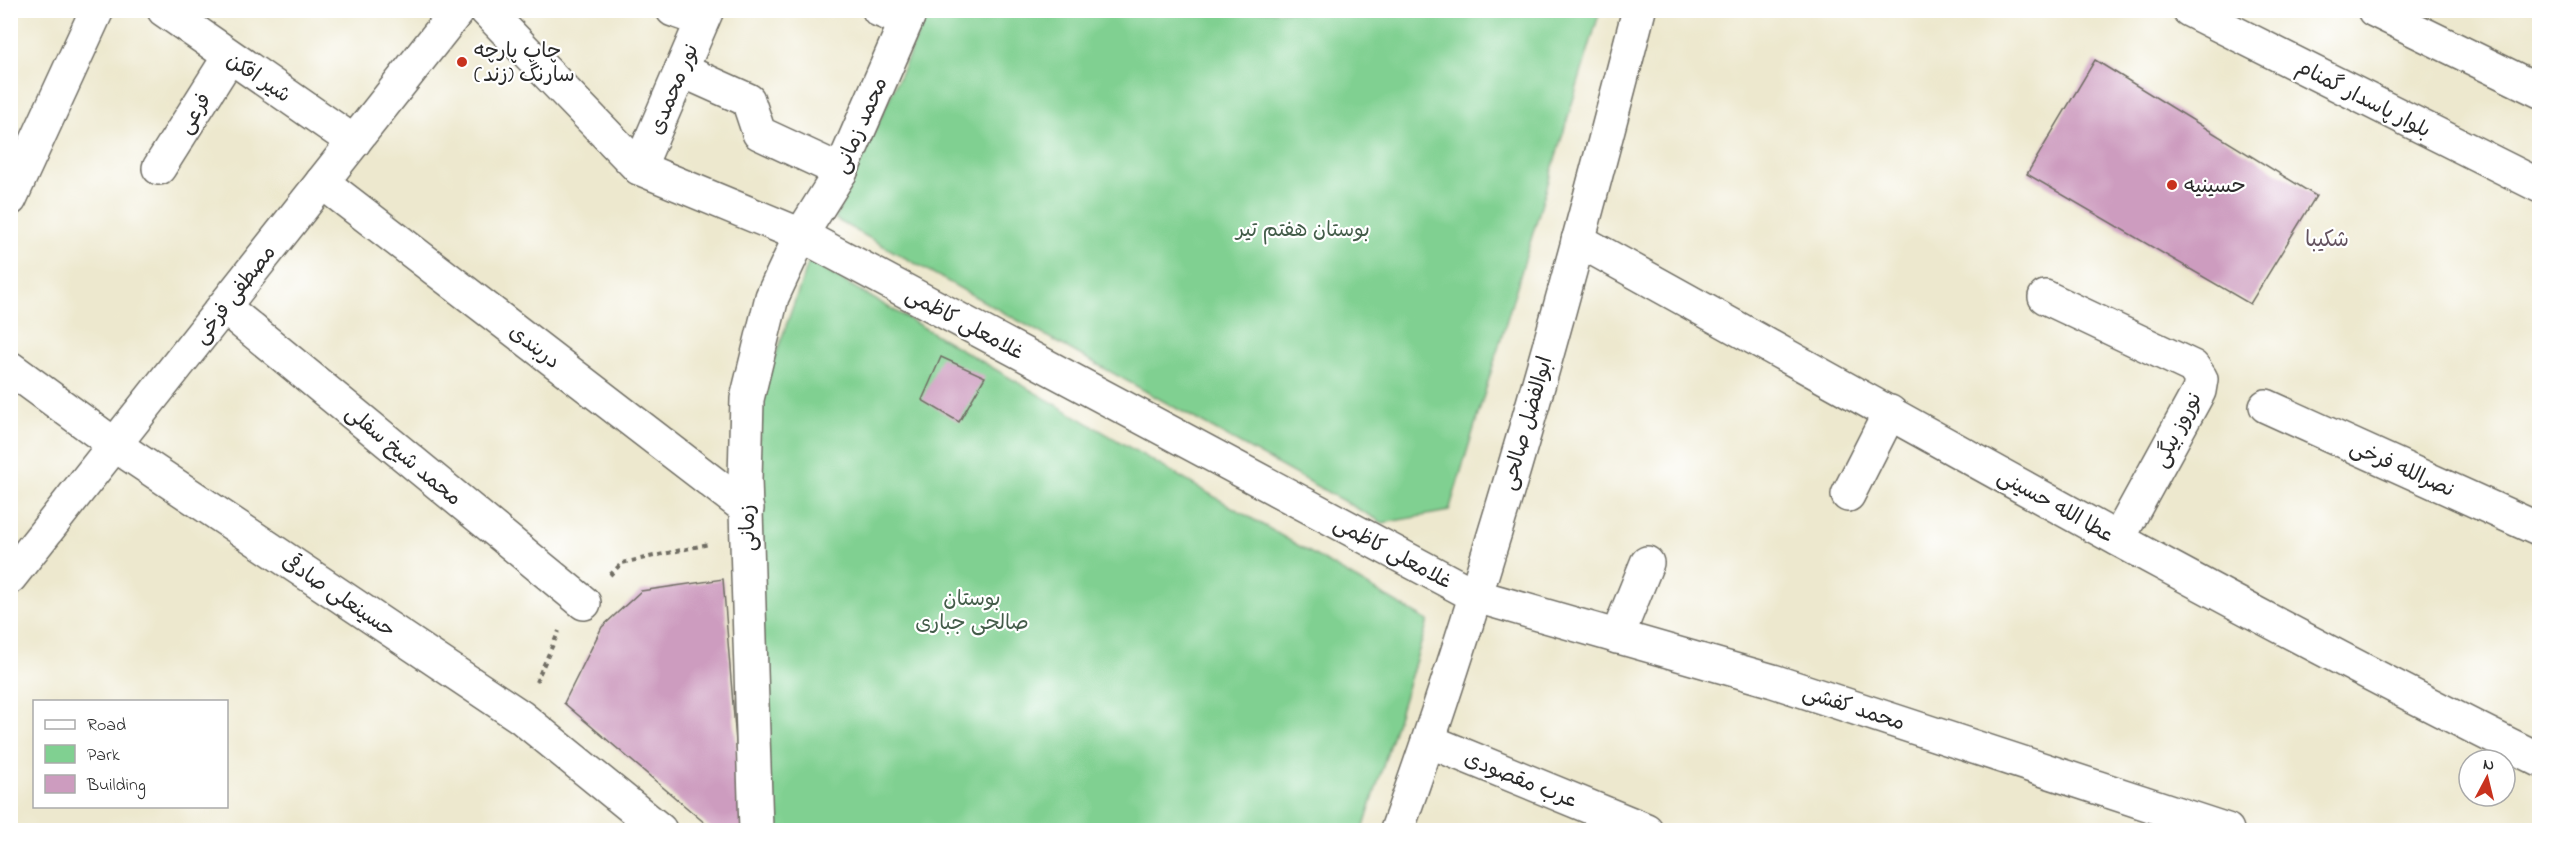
<svg xmlns="http://www.w3.org/2000/svg" width="2550" height="841" font-family="'Indie Flower','Playpen Sans Arabic',sans-serif">
	<style>
		.green { fill: #80d091; stroke: #567e5e; stroke-width: 1.5 }
		.building { fill: #cd9cbf }
		.lines { fill: none; stroke-linecap: round; stroke-linejoin: round }
		.minor-casing { stroke: #6f6d64; stroke-width: 36 }
		.major-casing { stroke: #6f6d64; stroke-width: 36 }
		.path { stroke: #6f6d64; stroke-width: 4; stroke-dasharray: 4.5 4.5; stroke-linecap: butt }
		.minor { stroke: #fff; stroke-width: 33 }
		.major { stroke: #fff; stroke-width: 33 }
		.poi-dot { fill: #c8321e; stroke: #fff; stroke-width: 2 }
		.labels { text-anchor: middle; stroke-width: 4.5; stroke-linejoin: round; paint-order: stroke }
		.poi-label { font-size: 21px; fill: #2b2b2b; stroke: #fff; text-anchor: start }
		.street-label { font-size: 21px; fill: #2b2b2b; stroke: #fff }
		.park-label { font-size: 21px; fill: #445d4a; stroke: #fff }
		.neighbourhood-label { font-size: 22px; fill: #64535f; stroke: #fff }
	</style>
	<rect width="100%" height="100%" fill="#fff"/>
	<filter id="ink" filterUnits="userSpaceOnUse"><feTurbulence type="fractalNoise" baseFrequency=".0167" numOctaves="2"/><feDisplacementMap in="SourceGraphic" scale="12" xChannelSelector="R" yChannelSelector="G"/><feConvolveMatrix kernelMatrix="1 2 1 2 8 2 1 2 1" color-interpolation-filters="sRGB"/></filter>
	<filter id="wash" filterUnits="userSpaceOnUse"><feTurbulence type="fractalNoise" baseFrequency=".008" numOctaves="4" result="noise"/><feDisplacementMap in="SourceGraphic" scale="24" xChannelSelector="R" yChannelSelector="G"/><feGaussianBlur stdDeviation="1.35" result="paint"/><feColorMatrix in="noise" values="0 0 0 0 0 0 0 0 0 0 0 0 0 0 0 0 0 1.4 0 .05"/><feComposite in="paint" operator="in"/></filter>
	<g filter="url(#wash)">
		<rect width="100%" height="100%" fill="#ede8ce"/>
		<g class="green">
			<path d="M929 11H1600L1449 511 1383 523 835 219Z"/>
			<path d="M809 261 1428 621 1363 830H761L748 557 763 391Z"/>
		</g>
		<g id="blocks">
			<g class="building">
				<path d="M2095 60 2316 196 2250 304 2027 174Z"/>
				<path d="M941 357 985 377 959 422 922 400Z"/>
				<path d="M723 579 743 830H713L564 703 602 627 641 591Z"/>
			</g>
		</g>
	</g>
	<g filter="url(#ink)">
		<use href="#blocks" fill-opacity="0" stroke="#6f6d64" stroke-width="1.5"/>
		<g class="lines">
			<g class="minor-casing">
				<g id="minor">
					<path d="M164 10 354 142"/>
					<path d="M486 10 639 168 801 235 1476 596 1773 681 2227 830"/>
					<path d="M673 10 702 20"/>
					<path d="M879 10 906 21"/>
					<path d="M681 70 748 100 759 133 841 171"/>
					<path d="M159 168 229 57"/>
					<path d="M639 168 707 10"/>
					<path d="M322 182 747 509"/>
					<path d="M10 199 97 10"/>
					<path d="M1578 240C1897 416 2213 598 2540 760"/>
					<path d="M2045 297 2193 367 2201 379 2199 391 2118 539"/>
					<path d="M224 307 584 603"/>
					<path d="M10 368 115 445 521 717 660 830"/>
					<path d="M2266 406 2540 530"/>
					<path d="M1848 495 1890 412"/>
					<path d="M10 577 458 10"/>
					<path d="M1617 637 1647 563"/>
					<path d="M1429 741 1646 830"/>
					<path d="M756 830 745 479 747 399 772 297 801 235 841 171 911 10"/>
					<path d="M1397 830C1493 562 1568 286 1639 10"/>
				</g>
			</g>
			<g class="major-casing">
				<g id="major">
					<path d="M2189 10 2540 186"/>
					<path d="M2374 10 2540 91"/>
				</g>
			</g>
			<g class="path">
				<path d="M610 575 622 563 709 544"/>
				<path d="M536 682 559 631"/>
			</g>
			<use href="#minor" class="minor"/>
			<use href="#major" class="major"/>
		</g>
	</g>
	<g class="poi-dot">
		<circle cx="462" cy="62" r="6"/>
		<circle cx="2172" cy="185" r="6"/>
	</g>
	<g class="labels">
		<g class="poi-label">
			<text x="474" y="57">چاپ پارچه<tspan x="474" dy="24">سارنگ (زند)</tspan></text>
			<text x="2184" y="192">حسینیه</text>
		</g>
		<g class="street-label">
			<text transform="translate(259 77) rotate(34)" y="7">شیر افکن</text>
			<text transform="translate(673 89) rotate(-67)" y="7">نور محمدی</text>
			<text transform="translate(2364 98) rotate(27)" y="7">بلوار پاسدار گمنام</text>
			<text transform="translate(194 113) rotate(-58)" y="7">فرعی</text>
			<text transform="translate(860 125) rotate(-66)" y="7">محمد زمانی</text>
			<text transform="translate(234 294) rotate(-52)" y="7">مصطفی فرخی</text>
			<text transform="translate(965 323) rotate(28)" y="7">غلامعلی کاظمی</text>
			<text transform="translate(535 346) rotate(38)" y="7">دربندی</text>
			<text transform="translate(1526 423) rotate(-74)" y="7">ابوالفضل صالحی</text>
			<text transform="translate(2177 429) rotate(-63)" y="7">نوروز بیگی</text>
			<text transform="translate(404 455) rotate(40)" y="7">محمد شیخ سفلی</text>
			<text transform="translate(2403 468) rotate(24)" y="7">نصرالله فرخی</text>
			<text transform="translate(2056 505) rotate(29)" y="7">عطا الله حسینی</text>
			<text transform="translate(747 528) rotate(-92)" y="7">زمانی</text>
			<text transform="translate(1393 552) rotate(28)" y="7">غلامعلی کاظمی</text>
			<text transform="translate(339 595) rotate(34)" y="7">حسینعلی صادقی</text>
			<text transform="translate(1854 707) rotate(18)" y="7">محمد کفشی</text>
			<text transform="translate(1521 779) rotate(22)" y="7">عرب مقصودی</text>
		</g>
		<g class="park-label">
			<text x="1303" y="236">بوستان هفتم تیر</text>
			<text x="972" y="605">بوستان<tspan x="972" dy="24">صالحی جباری</tspan></text>
		</g>
		<g class="neighbourhood-label">
			<text x="2327" y="246">شکیبا</text>
		</g>
	</g>
	<rect width="2550" height="841" fill="none" stroke="#fff" stroke-width="36"/>
	<rect x="33" y="700" width="195" height="108" fill="#ffffff" stroke="#aaaaaa" stroke-width="1.5"/>
	<rect x="45" y="720" width="30" height="9" fill="#ffffff" stroke="#aaaaaa" stroke-width="1.5"/>
	<text x="87" y="730" font-size="18" fill="#2b2b2b">Road</text>
	<rect x="45" y="745" width="30" height="18" fill="#80d091" stroke="#aaaaaa" stroke-width="1.5"/>
	<text x="87" y="760" font-size="18" fill="#2b2b2b">Park</text>
	<rect x="45" y="775" width="30" height="18" fill="#cd9cbf" stroke="#aaaaaa" stroke-width="1.5"/>
	<text x="87" y="790" font-size="18" fill="#2b2b2b">Building</text>
	<g transform="translate(2487 778) rotate(7)"><circle r="28" fill="#ffffff" stroke="#aaaaaa" stroke-width="1.5"/>
	<path d="M0-4.5L10 22L0 15L-10 22Z" fill="#c8321e"/>
	<text y="-9" font-size="16" font-weight="bold" text-anchor="middle" fill="#2b2b2b">N</text>
	</g>
</svg>
